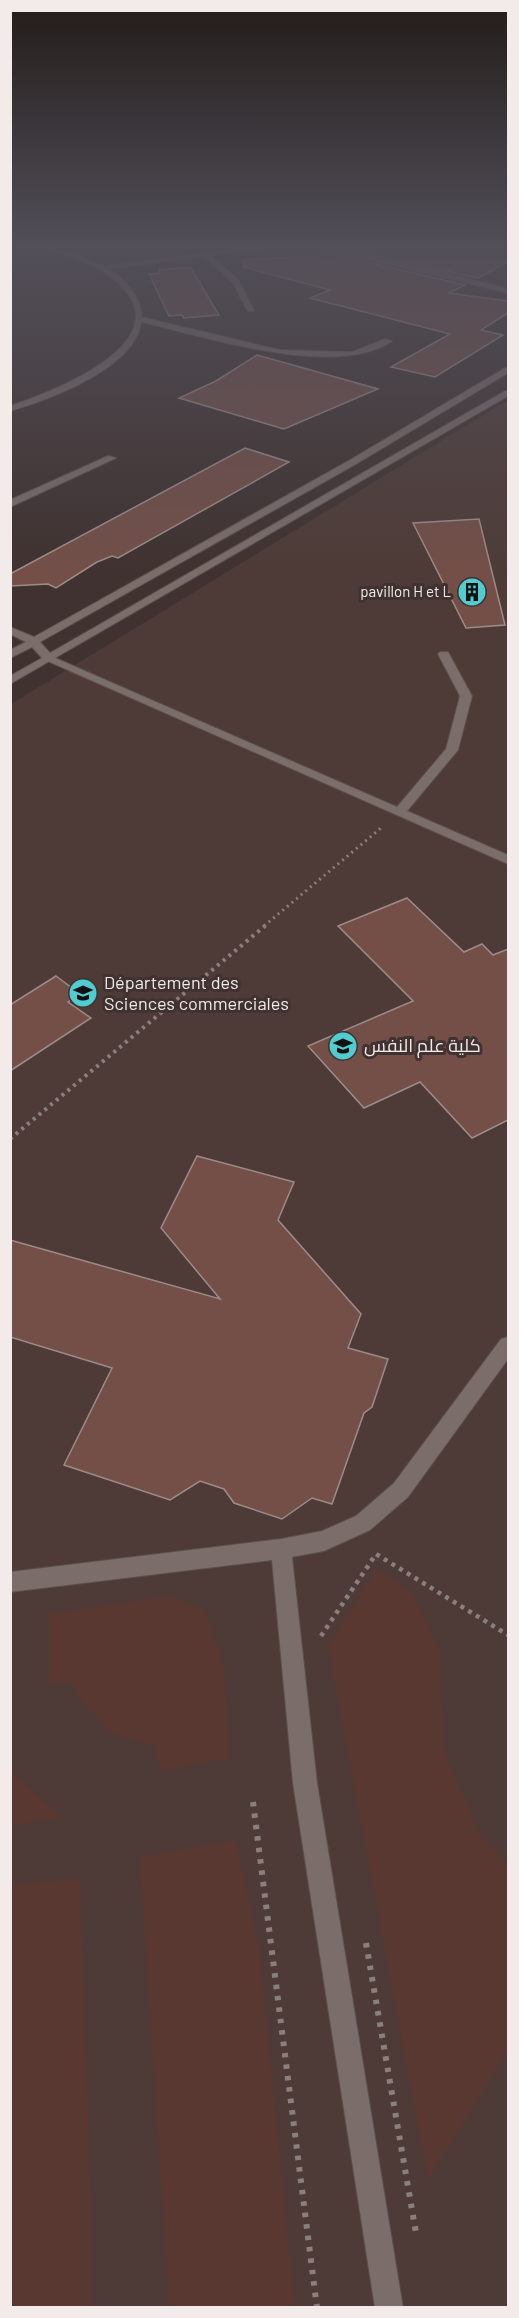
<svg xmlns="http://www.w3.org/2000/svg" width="519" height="2318" font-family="Barlow,Cairo,sans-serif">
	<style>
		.built { fill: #4e3b37 }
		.green { fill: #583831 }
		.building { fill: #734f48; stroke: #9c8c89; stroke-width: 1.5 }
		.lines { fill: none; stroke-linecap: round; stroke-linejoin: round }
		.service-casing { stroke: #5b504e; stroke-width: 2 }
		.minor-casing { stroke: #5b504e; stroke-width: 2 }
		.secondary-casing { stroke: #5b504e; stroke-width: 2 }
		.path-far3 { stroke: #8a7f7d; stroke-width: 3; stroke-dasharray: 2 4; stroke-linecap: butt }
		.path-far2 { stroke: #8a7f7d; stroke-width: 4; stroke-dasharray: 3 4.5; stroke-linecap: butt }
		.path-far1 { stroke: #8a7f7d; stroke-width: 4.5; stroke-dasharray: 4 5; stroke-linecap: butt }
		.path { stroke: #8a7f7d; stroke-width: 6; stroke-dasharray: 4.5 7; stroke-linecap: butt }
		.service { fill: #7b6d6a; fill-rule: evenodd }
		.minor { fill: #7b6d6a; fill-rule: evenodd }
		.secondary { fill: #7b6d6a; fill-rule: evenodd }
		.labels { text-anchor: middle; stroke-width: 6; stroke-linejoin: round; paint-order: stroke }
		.far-poi-label { font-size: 15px; fill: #f3ebe9; stroke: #3f3230; text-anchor: end }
		.poi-label { font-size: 18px; fill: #f3ebe9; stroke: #3f3230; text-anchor: start }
	</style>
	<rect width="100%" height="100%" fill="#3f3230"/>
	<path class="built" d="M508 400V2307H11V704Z"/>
	<g class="green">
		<path d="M377 1569 413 1593 440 1652 444 1751 480 1834 508 1863V2052L428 2179 328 1646Z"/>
		<path d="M168 1596 204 1609 225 1669 229 1758 161 1771 155 1746 111 1733 83 1703 73 1683 49 1684V1614Z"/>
		<path d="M14 1774C32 1788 45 1806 65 1818L11 1825V1775Z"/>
		<path d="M236 1840 259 1948 295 2307H169L140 1857Z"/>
		<path d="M80 1879 91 2207V2307H11V1884Z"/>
	</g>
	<g class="building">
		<path d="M340 248H508V262L478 278Z"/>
		<path d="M315 250 465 285 449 293 508 301V313L481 330 503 335 435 377 391 367 450 334 310 298 330 290 243 267 244 259 314 257Z"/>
		<path d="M190 267 204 290 219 315 184 318 182 315 169 316 149 274 160 273 159 270Z"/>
		<path d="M257 355 378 389 284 429 179 398 216 381Z"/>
		<path d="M245 448 289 462 118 558 112 556 97 562 56 588 48 584 10 586V574Z"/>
		<path d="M479 519 505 625 466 628 413 523Z"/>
		<path d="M407 898 464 952 482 944 493 955 508 949V1120L472 1138 420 1082 364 1108 308 1046 413 1001 338 926Z"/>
		<path d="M56 976 80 994 68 1002 91 1018 10 1071V1005Z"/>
		<path d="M197 1156 294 1182 278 1220 361 1314 348 1348 388 1359 372 1407 364 1413 332 1504 312 1498 282 1519 234 1503 224 1489 200 1481 170 1500 64 1465 112 1368 10 1337V1240L220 1299 161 1228Z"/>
	</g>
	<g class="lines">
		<g class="service-casing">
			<g id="service">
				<path d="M204 254H208L238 279 254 311H248L232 282 204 256Z"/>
				<path d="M141 317 280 350 352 352 385 339 392 341C337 380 201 336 138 321Z"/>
				<path d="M108 456 116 458 10 507V500Z"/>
				<path d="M440 652H448L472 696 458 750 407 811 508 855V864L43 659 53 657 397 807 446 749 460 696 438 654Z"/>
				<path d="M508 1337V1359L408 1497 370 1530 324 1551 292 1557 317 1783 403 2308H375L293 1783 272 1560 10 1592V1572L281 1539 322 1531 356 1516 394 1483 501 1339Z"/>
			</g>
		</g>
		<g class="minor-casing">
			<path id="minor" d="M47 248 73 253 102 266 243 248H262L108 269C124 278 138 293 141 311 149 364 49 400 10 411V406C47 394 177 345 123 288 109 272 87 263 68 256 61 253 53 252 47 248Z"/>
		</g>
		<g class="secondary-casing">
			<g id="secondary">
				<path d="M316 248H329L445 272 508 289V293Z"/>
				<path d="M505 368H508V373L356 464 40 642 50 653 505 391H508V396L10 684V676L42 658 32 647 10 658V650L26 642 10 634V627L34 637 350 460Z"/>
			</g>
		</g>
		<path class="path-far3" d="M264 926 381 828"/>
		<path class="path-far2" d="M10 1139 266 925"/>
		<path class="path-far1" d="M321 1636 376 1554 508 1635"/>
		<g class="path">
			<path d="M253 1802 317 2308"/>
			<path d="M366 1943 416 2233"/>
		</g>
		<use href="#service" class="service"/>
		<use href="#minor" class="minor"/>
		<use href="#secondary" class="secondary"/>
	</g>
	<linearGradient id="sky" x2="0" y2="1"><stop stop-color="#231c1a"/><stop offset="0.43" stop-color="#524f59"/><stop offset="1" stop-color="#524f59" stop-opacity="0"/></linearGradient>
	<rect width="519" height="573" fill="url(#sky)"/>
	<defs>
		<g id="building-disc" transform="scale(1.5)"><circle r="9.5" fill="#51ccd1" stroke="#3f3230"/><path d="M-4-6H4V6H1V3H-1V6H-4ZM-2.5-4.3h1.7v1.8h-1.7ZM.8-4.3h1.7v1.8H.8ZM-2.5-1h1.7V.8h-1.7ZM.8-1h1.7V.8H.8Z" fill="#111"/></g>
		<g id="university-disc" transform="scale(1.5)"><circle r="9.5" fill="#51ccd1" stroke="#3f3230"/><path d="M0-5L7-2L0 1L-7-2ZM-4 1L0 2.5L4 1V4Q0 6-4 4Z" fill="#111"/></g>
	</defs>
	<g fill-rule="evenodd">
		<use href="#building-disc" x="472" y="592"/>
		<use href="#university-disc" x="83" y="993"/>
		<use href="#university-disc" x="343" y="1046"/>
	</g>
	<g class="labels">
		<g class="far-poi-label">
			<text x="451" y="597">pavillon H et L</text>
		</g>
		<g class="poi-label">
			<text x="104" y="989">Département des<tspan x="104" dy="21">Sciences commerciales</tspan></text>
			<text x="364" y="1052">كلية علم النفس</text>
		</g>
	</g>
	<rect width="519" height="2318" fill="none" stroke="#f3ebe9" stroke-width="24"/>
</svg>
